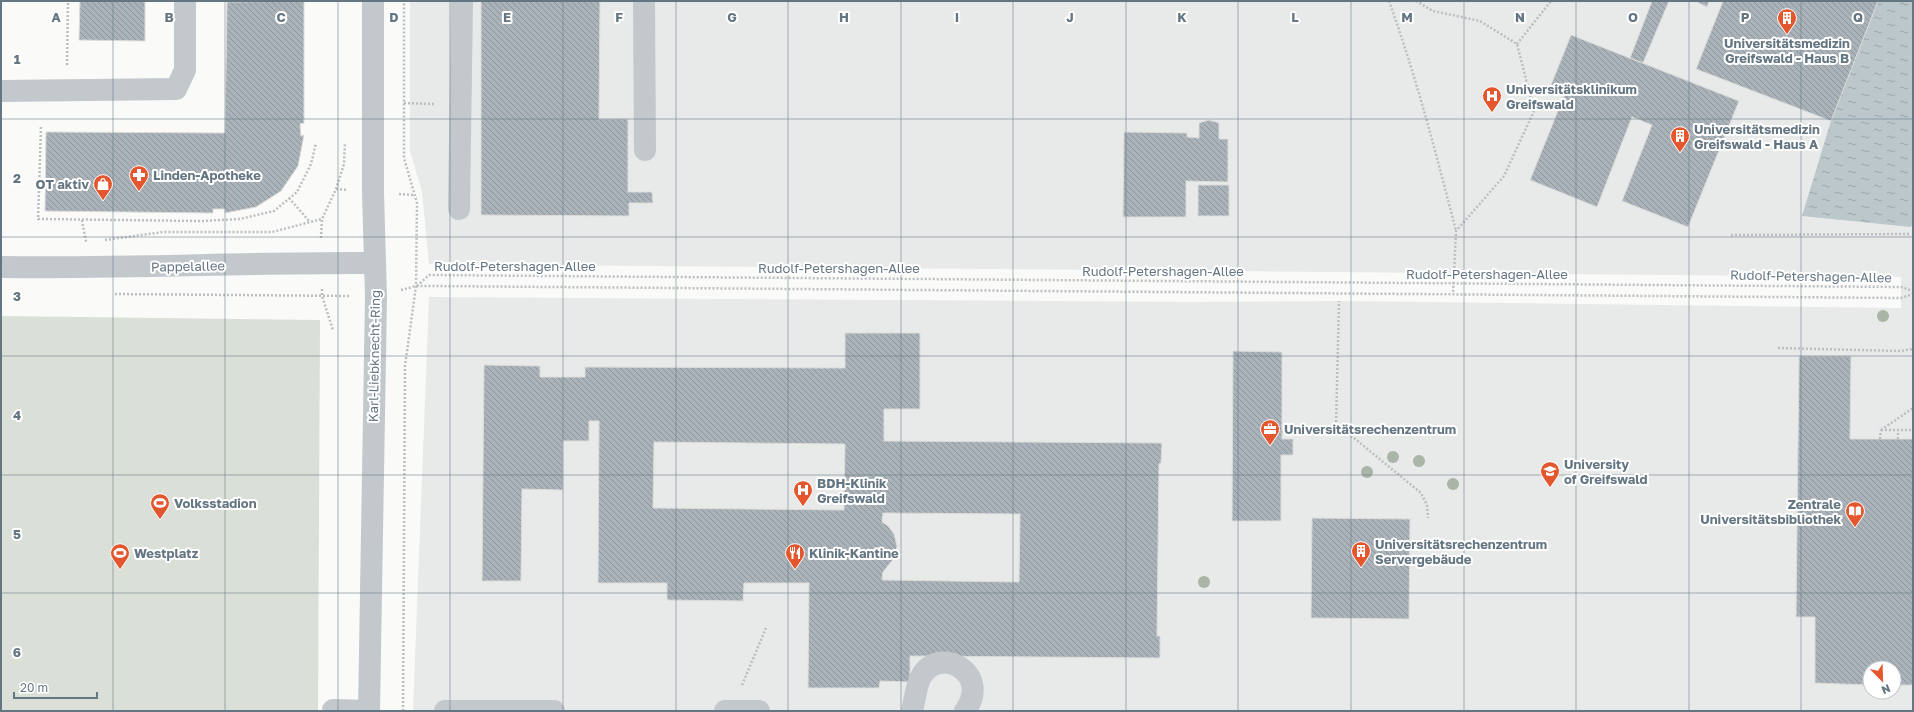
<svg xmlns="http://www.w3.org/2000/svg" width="1914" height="712" font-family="'Golos Text',sans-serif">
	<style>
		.built { fill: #e8e9e9; fill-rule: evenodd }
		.grass { fill: #dadfd7 }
		.water { fill: url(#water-ripples) }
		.building { fill: url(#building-back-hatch); stroke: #dcdcda; fill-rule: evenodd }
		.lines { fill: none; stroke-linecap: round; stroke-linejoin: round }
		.path { stroke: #bbbfc2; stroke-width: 2.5; stroke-dasharray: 2 2; stroke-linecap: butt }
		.minor { stroke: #c3c8cc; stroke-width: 22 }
		.tree { fill: #aab4a7 }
		.grid { fill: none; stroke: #657683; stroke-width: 1; stroke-opacity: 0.55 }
		.labels { text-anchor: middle; stroke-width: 4; stroke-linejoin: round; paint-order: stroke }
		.poi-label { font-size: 13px; font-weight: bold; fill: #657683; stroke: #fff; text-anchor: start }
		.street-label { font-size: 13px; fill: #657683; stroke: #fff }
		.grid-label { font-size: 13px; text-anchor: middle; font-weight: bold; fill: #657683; stroke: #fff; stroke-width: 4; stroke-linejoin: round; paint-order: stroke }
	</style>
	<defs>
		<pattern id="water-ripples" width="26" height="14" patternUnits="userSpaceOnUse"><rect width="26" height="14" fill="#bbc7cb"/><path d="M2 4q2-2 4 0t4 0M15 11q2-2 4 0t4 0" fill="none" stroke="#9ca6aa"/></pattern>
		<pattern id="building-back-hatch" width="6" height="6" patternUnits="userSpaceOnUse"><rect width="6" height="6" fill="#aab3b9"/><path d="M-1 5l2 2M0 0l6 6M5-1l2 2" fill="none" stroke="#8e969c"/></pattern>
	</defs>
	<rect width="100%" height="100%" fill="#fafaf8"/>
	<path class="built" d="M410 1H1913V711H413L429 297 1190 302 1339 301 1901 308V277L429 264 422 192 410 151ZM1870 668H1894V692H1870Z"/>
	<path class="grass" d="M1 316 320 320 318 711H1Z"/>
	<path class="water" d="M1878 1H1913V222L1911 227 1802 216 1831 121Z"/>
	<g class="building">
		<path d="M80 1H145V41L79 40Z"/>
		<path d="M304 1V123L300 124 301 136 304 135 298 166 281 191 256 207 225 213V209H213V213L45 211 46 132 225 133 227 2Z"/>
		<path d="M481 1H600L599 119H628V192H652L653 203H629V216L481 215Z"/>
		<path d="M1652 1H1669L1643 63 1630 58Z"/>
		<path d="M1695 1H1709L1707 7Z"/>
		<path d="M1723 1H1878L1831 121 1696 69Z"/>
		<path d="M1571 35 1739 101 1688 227 1622 201 1652 125 1632 117 1597 207 1530 180 1566 91 1551 85Z"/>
		<path d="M1209 120 1219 123V139H1228V182L1186 181V217H1123L1124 132 1187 133V137L1199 138V123Z"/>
		<rect x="1198" y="185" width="31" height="31"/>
		<path d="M845 333H920V409H884V441L1162 443 1161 463 1159 464 1157 636H1160V658L910 656V682L880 681 879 688H808L809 583H744L743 601 667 600V583H598L599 421H589V441H563V490L522 489 521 581H482L484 365 540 366V377H585V367L845 368ZM654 442 845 444 844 510 653 508ZM883 513 1020 514 1019 582 882 580 883 572 895 557 897 546 894 534 888 526 882 522Z"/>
		<path d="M1233 351 1282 352V439H1293V455H1281V521H1232Z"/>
		<path d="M1799 356H1851L1850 439H1913V685H1894V668H1870V685L1815 683V617H1796Z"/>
		<path d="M1312 518 1410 519 1409 619 1311 618Z"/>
	</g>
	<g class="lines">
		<g class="path">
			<path d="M1389 1C1416 76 1436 153 1456 231"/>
			<path d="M1416 1 1433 11 1480 21 1517 44 1534 111 1504 176 1456 231 1453 294"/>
			<path d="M1517 44 1551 1"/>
			<path d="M67 65 68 1"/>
			<path d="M404 103 434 104"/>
			<path d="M41 127 38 219 202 221 240 219 274 211 297 192 311 164 316 143"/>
			<path d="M336 189 348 190"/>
			<path d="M399 194 414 195"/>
			<path d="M289 198 310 222"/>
			<path d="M82 220 86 242"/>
			<path d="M1731 235 1909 234"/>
			<path d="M321 238 322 219 336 189 344 164 345 143"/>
			<path d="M105 240 163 232H272L322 219"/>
			<path d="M417 286 429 275 1901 287 1913 291"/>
			<path d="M322 289V296L333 330"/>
			<path d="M401 290 416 286H429L1901 298 1913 294"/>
			<path d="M115 294 350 296"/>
			<path d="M1778 348 1900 351 1913 349"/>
			<path d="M1336 426 1339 301"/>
			<path d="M1881 430 1913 408"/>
			<path d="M1881 430H1913"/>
			<path d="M1282 432 1336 426 1354 438 1421 493 1427 505 1428 518"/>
			<path d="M1880 439 1881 430"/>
			<path d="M1898 439V430"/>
			<path d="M742 685 766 628"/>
			<path d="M403 711 405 366 416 286 417 203 404 158V1"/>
		</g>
		<g class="minor">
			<path d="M644 1 645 150"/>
			<path d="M1 91 176 89 185 70V1"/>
			<path d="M459 209 462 1"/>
			<path d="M1 267C126 269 250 262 374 263"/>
			<path d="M333 710 369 711"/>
			<path d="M369 711 376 297 373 192V1"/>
			<path d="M445 711H554"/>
			<path d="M725 711H759"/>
			<path d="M912 711C915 700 916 684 922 675 941 645 992 674 965 711"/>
		</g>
	</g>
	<g class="tree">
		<circle cx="1883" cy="316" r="6"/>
		<circle cx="1393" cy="457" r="6"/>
		<circle cx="1419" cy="461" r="6"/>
		<circle cx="1367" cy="472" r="6"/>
		<circle cx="1453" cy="484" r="6"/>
		<circle cx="1204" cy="582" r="6"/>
	</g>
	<path class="grid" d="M113 1V711M225 1V711M338 1V711M450 1V711M563 1V711M676 1V711M788 1V711M901 1V711M1013 1V711M1126 1V711M1238 1V711M1351 1V711M1464 1V711M1576 1V711M1689 1V711M1801 1V711M1 119H1913M1 237H1913M1 356H1913M1 475H1913M1 593H1913"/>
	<defs>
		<g id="building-pin" transform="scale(1)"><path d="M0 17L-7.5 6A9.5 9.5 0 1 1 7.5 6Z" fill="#e4572e" stroke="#fff"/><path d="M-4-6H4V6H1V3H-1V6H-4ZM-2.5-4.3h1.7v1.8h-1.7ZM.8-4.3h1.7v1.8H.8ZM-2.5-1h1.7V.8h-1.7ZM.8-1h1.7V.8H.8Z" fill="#fff"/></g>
		<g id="hospital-pin" transform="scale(1)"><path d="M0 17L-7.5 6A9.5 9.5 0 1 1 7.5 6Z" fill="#e4572e" stroke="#fff"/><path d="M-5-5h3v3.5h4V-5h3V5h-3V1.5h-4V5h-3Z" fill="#fff"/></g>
		<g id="pharmacy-pin" transform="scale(1)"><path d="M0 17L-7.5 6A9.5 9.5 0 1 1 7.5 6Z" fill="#e4572e" stroke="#fff"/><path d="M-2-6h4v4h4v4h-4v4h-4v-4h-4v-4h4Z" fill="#fff"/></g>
		<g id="shop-pin" transform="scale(1)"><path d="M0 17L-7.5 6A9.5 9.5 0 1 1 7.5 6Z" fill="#e4572e" stroke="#fff"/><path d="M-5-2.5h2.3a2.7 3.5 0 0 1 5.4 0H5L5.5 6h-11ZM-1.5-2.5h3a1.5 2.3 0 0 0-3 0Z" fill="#fff"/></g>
		<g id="office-pin" transform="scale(1)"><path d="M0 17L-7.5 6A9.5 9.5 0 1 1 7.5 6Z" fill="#e4572e" stroke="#fff"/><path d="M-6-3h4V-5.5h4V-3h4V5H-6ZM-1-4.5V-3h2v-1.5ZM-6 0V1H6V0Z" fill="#fff"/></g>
		<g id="university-pin" transform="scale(1)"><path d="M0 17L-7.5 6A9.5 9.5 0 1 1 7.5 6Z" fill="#e4572e" stroke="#fff"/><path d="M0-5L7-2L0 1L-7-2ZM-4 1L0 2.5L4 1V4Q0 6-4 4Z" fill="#fff"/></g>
		<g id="stadium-pin" transform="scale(1)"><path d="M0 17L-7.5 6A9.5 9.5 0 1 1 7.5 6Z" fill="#e4572e" stroke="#fff"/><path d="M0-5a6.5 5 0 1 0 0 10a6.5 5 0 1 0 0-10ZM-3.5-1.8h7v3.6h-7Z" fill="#fff"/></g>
		<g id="library-pin" transform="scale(1)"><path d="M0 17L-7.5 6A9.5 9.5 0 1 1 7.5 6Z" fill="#e4572e" stroke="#fff"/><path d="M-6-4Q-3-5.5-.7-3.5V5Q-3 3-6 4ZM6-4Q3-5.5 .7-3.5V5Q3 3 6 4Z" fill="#fff"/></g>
		<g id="restaurant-pin" transform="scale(1)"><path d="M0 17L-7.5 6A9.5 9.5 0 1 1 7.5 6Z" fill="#e4572e" stroke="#fff"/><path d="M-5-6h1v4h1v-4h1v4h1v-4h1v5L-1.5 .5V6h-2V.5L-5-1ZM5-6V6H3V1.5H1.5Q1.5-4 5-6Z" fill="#fff"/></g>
	</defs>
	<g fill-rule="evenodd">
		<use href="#building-pin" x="1787" y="18"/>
		<use href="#hospital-pin" x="1492" y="96"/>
		<use href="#building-pin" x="1680" y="136"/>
		<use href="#pharmacy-pin" x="139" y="175"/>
		<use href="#shop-pin" x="103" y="184"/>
		<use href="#office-pin" x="1270" y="429"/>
		<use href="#university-pin" x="1550" y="471"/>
		<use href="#hospital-pin" x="803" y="490"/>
		<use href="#stadium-pin" x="160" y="503"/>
		<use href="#library-pin" x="1855" y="511"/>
		<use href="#building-pin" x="1361" y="551"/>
		<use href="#stadium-pin" x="120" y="553"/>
		<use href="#restaurant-pin" x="795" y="553"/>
	</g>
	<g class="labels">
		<g class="poi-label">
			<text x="1787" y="48" text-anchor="middle">Universitätsmedizin<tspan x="1787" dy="15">Greifswald - Haus B</tspan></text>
			<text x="1506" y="94">Universitätsklinikum<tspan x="1506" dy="15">Greifswald</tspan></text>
			<text x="1694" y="134">Universitätsmedizin<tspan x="1694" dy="15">Greifswald - Haus A</tspan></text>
			<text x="153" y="180">Linden-Apotheke</text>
			<text x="89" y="189" text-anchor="end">OT aktiv</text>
			<text x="1284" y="434">Universitätsrechenzentrum</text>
			<text x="1564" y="469">University<tspan x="1564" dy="15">of Greifswald</tspan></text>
			<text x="817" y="488">BDH-Klinik<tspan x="817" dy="15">Greifswald</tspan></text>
			<text x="174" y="508">Volksstadion</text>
			<text x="1841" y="509" text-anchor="end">Zentrale<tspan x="1841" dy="15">Universitätsbibliothek</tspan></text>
			<text x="1375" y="549">Universitätsrechenzentrum<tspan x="1375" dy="15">Servergebäude</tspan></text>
			<text x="134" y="558">Westplatz</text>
			<text x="809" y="558">Klinik-Kantine</text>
		</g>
		<g class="street-label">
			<text transform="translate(188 266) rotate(-1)" y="5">Pappelallee</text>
			<text x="515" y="271">Rudolf-Petershagen-Allee</text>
			<text x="839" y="273">Rudolf-Petershagen-Allee</text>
			<text x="1163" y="276">Rudolf-Petershagen-Allee</text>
			<text x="1487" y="279">Rudolf-Petershagen-Allee</text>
			<text transform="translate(1811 276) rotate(1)" y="5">Rudolf-Petershagen-Allee</text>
			<text transform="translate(374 356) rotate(-89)" y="5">Karl-Liebknecht-Ring</text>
		</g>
	</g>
	<g class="grid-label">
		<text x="56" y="22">A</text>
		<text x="169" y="22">B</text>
		<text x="281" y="22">C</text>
		<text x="394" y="22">D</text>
		<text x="507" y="22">E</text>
		<text x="619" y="22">F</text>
		<text x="732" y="22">G</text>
		<text x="844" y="22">H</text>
		<text x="957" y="22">I</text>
		<text x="1070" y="22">J</text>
		<text x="1182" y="22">K</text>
		<text x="1295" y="22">L</text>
		<text x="1407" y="22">M</text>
		<text x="1520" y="22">N</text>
		<text x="1633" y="22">O</text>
		<text x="1745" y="22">P</text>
		<text x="1858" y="22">Q</text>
		<text x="17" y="64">1</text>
		<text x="17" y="183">2</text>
		<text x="17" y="301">3</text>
		<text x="17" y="420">4</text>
		<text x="17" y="539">5</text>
		<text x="17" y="657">6</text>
	</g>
	<rect width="1914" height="712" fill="none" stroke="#657683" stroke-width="4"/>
	<g transform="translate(1882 680) rotate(157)"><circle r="19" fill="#ffffff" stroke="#c1c8cd"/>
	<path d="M0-3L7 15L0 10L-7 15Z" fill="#e4572e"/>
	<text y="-6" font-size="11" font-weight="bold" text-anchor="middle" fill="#657683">N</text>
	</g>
	<path d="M14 692v6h83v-6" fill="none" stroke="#657683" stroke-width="2"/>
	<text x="20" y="692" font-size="12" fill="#657683" stroke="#ffffff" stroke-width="3" paint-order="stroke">20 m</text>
</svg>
